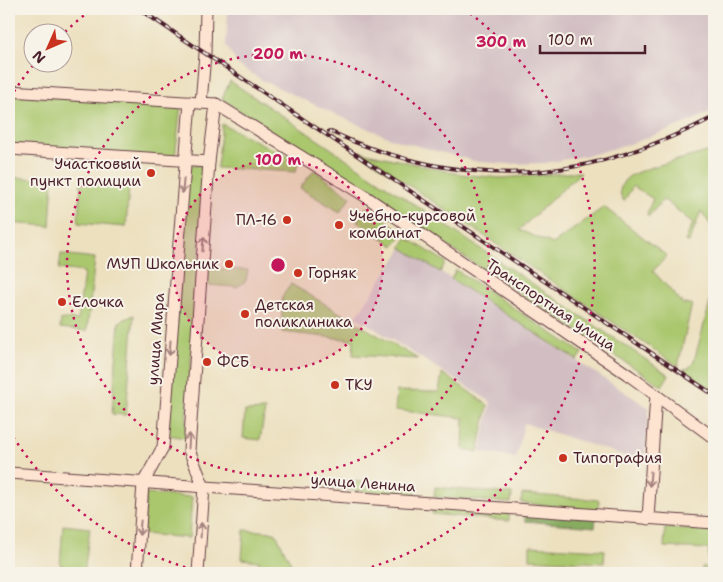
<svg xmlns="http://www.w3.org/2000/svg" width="723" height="582" font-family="'Shantell Sans',sans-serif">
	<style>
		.industrial { fill: #d2bec2 }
		.green { fill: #aac76e; stroke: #7a734c }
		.forest { fill: #87ac61; stroke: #686646 }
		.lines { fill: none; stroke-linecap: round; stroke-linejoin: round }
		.secondary-casing { stroke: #623c41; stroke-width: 13 }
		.secondary { stroke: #fde4d1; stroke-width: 11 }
		.rail-casing { stroke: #4a1f2b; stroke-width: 4 }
		.rail { stroke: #f7f3e8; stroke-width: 2; stroke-dasharray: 5.5; stroke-linecap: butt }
		.oneway { stroke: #a4827e }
		.ring { fill: none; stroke: #c2185b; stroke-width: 2.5; stroke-dasharray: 2.5 5 }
		.poi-dot { fill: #c8321e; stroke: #f7f3e8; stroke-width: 2 }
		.labels { text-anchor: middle; stroke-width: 4; stroke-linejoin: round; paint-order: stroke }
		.poi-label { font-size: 15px; fill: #4a1f2b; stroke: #f7f3e8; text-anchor: start }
		.street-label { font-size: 15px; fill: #4a1f2b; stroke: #f7f3e8 }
		.centre { fill: #c2185b; stroke: #f7f3e8; stroke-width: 2.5 }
		.ring-label { font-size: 15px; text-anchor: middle; font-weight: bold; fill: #c2185b; stroke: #f7f3e8; stroke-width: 4; stroke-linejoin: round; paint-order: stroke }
	</style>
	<rect width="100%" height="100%" fill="#f7f3e8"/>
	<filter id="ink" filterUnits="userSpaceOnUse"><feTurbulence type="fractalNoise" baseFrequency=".02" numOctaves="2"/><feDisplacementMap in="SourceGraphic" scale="10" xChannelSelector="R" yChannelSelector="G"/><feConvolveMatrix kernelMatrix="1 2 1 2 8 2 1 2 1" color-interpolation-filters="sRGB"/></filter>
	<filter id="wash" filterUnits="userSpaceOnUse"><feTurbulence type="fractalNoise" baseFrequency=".0096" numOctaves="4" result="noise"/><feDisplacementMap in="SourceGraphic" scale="20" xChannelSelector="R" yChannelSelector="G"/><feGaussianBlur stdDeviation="1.12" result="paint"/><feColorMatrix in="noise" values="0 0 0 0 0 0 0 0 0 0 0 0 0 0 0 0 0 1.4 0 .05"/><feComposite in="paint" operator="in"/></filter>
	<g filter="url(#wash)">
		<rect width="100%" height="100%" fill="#ece0bf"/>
		<g class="industrial">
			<path d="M228 9H714V110L694 120 636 142 594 154 545 163 509 164 478 162 395 140 343 118 262 80 238 65 226 45Z"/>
			<path d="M403 247 649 408 644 462 524 423 516 458 480 452 491 402 356 317Z"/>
		</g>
		<g class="green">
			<path d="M230 81 669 375 662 386 222 99Z"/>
			<path d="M9 95 181 105 175 158 9 147Z"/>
			<path d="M222 124 298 162 296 172 217 168Z"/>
			<path d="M714 149V230L701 211 689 242 685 241 693 223 667 202 663 200 648 217 647 213 653 199 633 186 624 201C619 195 619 187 625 180 636 167 695 158 714 149Z"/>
			<path d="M358 151 459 174 501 178 581 172 519 230 553 244 604 207 667 256 653 271 683 304H692L678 366Z"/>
			<path d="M189 165 206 166 185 438 168 435Z"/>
			<path d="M314 170 351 197 340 212 300 188Z"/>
			<path d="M9 177 53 180 50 226 9 223Z"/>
			<path d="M81 182 129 186 126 227 78 223Z"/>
			<path d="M367 207 403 232 394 246 357 221Z"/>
			<path d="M407 238 446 262 440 272 401 247Z"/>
			<path d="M61 254 95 258 87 331 60 328 61 319 78 320 84 272 59 269Z"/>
			<path d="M207 268 248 270 246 281 237 287 206 285Z"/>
			<path d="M456 270 582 353 577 360 451 279Z"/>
			<path d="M291 284 418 359 353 355 354 340 282 332V297Z"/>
			<path d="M714 288V391L683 369 689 368 694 361Z"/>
			<path d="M134 315 126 415 112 414 119 322Z"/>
			<path d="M442 373 488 405 478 452 463 449 464 418 395 410 397 391 439 392Z"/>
			<path d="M265 410 260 440 243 438 245 411Z"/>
			<path d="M339 480 416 486 415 496 338 489Z"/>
			<path d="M435 487 512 494 511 503 434 497Z"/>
			<path d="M146 494 192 497 189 538 143 534Z"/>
			<path d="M522 494 599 500 598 510 521 503Z"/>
			<path d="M433 505 509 511V521L432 514Z"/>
			<path d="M63 525 90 528 84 573H77L60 565Z"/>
			<path d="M665 528 714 531V573H702V567H708L709 549 664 547Z"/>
			<path d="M244 530 275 532 295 571 292 573H258L259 561 242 559Z"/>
			<path d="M530 546 605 550 604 563 530 559Z"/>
		</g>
		<path class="forest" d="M525 513 596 518 595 527 525 521Z"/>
	</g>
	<g filter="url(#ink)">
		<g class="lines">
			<g class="secondary-casing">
				<g id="secondary">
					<path d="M9 91 216 104 365 196 630 376 714 438"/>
					<path d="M201 103 205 54 206 9"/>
					<path d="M9 149 209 162"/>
					<path d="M9 473 714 523"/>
					<path d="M648 519 656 395"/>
					<path d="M137 573 143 483 163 447 190 102"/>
					<path d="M198 573 204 487 189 450 209 162 216 104"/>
				</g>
			</g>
			<use href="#secondary" class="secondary"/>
			<g class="rail-casing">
				<g id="rail">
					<path d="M139 9 714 395"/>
					<path d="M329 131C395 162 472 178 544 171 604 165 661 144 714 117"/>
				</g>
			</g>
			<use href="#rail" class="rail"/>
		</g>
		<defs><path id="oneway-shaft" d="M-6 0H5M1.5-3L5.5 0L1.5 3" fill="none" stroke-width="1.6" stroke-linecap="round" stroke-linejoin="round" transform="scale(1.25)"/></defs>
		<g class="oneway">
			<use href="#oneway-shaft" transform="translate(183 186) rotate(95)"/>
			<use href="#oneway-shaft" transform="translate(203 244) rotate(-85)"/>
			<use href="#oneway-shaft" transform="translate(170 348) rotate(94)"/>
			<use href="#oneway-shaft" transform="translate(189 441) rotate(-86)"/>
			<use href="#oneway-shaft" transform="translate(650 479) rotate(94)"/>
			<use href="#oneway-shaft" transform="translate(140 528) rotate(95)"/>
			<use href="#oneway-shaft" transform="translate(201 530) rotate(-87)"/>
		</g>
	</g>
	<circle cx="278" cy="265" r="105" fill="#c2185b" fill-opacity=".12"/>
	<g class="ring">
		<circle cx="278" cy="265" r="105"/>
		<circle cx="278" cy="265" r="211"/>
		<path d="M207 573A316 316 0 0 1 10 432M10 98A316 316 0 0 1 34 64M65 32A316 316 0 0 1 92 9M464 9A316 316 0 0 1 349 573"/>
	</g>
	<g class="poi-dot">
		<circle cx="151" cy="173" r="5"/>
		<circle cx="287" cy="220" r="5"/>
		<circle cx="339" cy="225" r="5"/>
		<circle cx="229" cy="264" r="5"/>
		<circle cx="298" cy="273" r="5"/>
		<circle cx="62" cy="302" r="5"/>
		<circle cx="245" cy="314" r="5"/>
		<circle cx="207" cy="362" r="5"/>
		<circle cx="335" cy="385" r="5"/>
		<circle cx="563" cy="458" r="5"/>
	</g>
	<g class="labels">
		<g class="poi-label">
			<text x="141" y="169" text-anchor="end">Участковый<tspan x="141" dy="17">пункт полиции</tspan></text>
			<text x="349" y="221">Учебно-курсовой<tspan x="349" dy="17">комбинат</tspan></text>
			<text x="277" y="225" text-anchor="end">ПЛ-16</text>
			<text x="219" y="269" text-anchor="end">МУП Школьник</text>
			<text x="308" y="278">Горняк</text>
			<text x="72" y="307">Елочка</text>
			<text x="255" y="310">Детская<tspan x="255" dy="17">поликлиника</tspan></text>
			<text x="217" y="367">ФСБ</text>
			<text x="345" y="390">ТКУ</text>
			<text x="573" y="463">Типография</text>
		</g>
		<g class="street-label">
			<text transform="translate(551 305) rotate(34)" y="5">Транспортная улица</text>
			<text transform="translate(156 339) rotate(-86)" y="5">улица Мира</text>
			<text transform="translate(363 483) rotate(4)" y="5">улица Ленина</text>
		</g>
	</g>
	<circle cx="278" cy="265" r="8" class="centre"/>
	<g class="ring-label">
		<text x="501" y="47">300 m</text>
		<text x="278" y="59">200 m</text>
		<text x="278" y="165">100 m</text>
	</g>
	<rect width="723" height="582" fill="none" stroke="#f7f3e8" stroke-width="30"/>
	<g transform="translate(48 48) rotate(225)"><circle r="24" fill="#f7f3e8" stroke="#b29e9c"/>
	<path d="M0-4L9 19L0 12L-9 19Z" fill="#c8321e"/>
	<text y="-8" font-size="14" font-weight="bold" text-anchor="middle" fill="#4a1f2b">N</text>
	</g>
	<path d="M540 45v8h105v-8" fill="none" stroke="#4a1f2b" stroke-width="2.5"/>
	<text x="548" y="45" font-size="15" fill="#4a1f2b" stroke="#f7f3e8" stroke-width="4" paint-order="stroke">100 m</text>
</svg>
